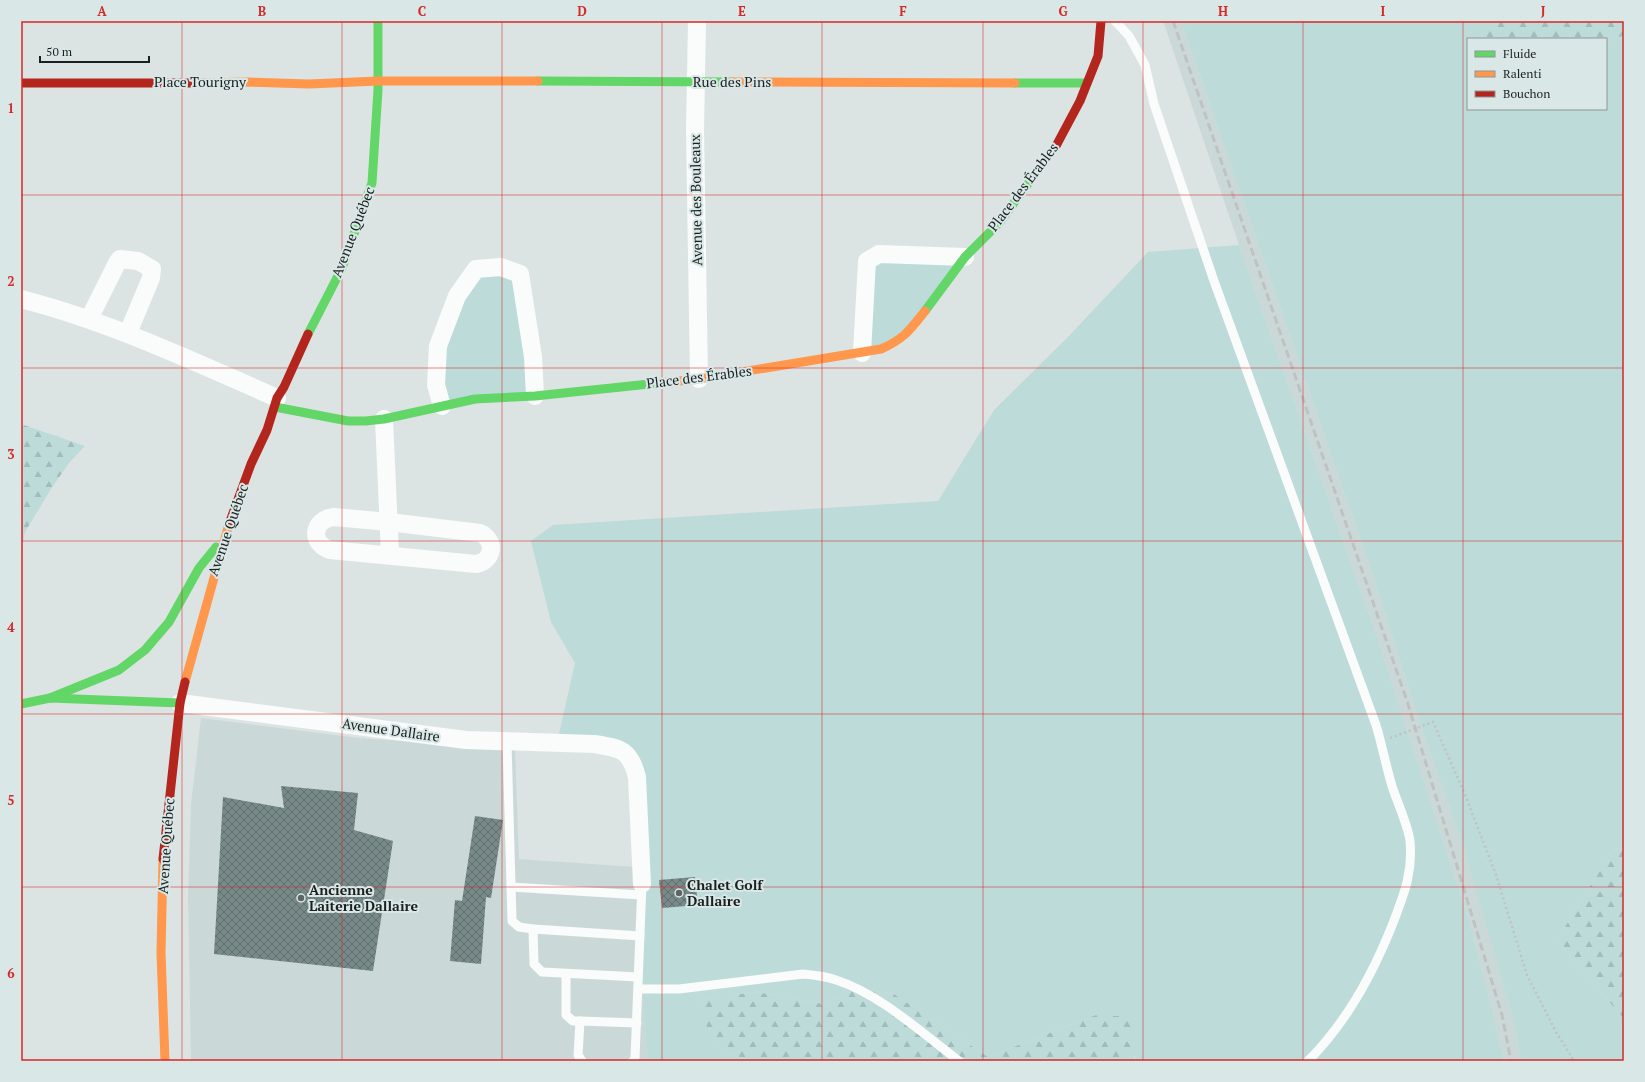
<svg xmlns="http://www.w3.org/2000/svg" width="1645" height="1082" font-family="'PT Serif',serif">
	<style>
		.built { fill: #cad9d8 }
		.green { fill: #bcdbd9 }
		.forest { fill: url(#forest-firs) }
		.building { fill: url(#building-cross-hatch) }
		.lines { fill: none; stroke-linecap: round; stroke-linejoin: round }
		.path { stroke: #c0c3c3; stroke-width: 2.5; stroke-dasharray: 2 3; stroke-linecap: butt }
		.lane { stroke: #fafbfb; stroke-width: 9 }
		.street { stroke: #fafbfb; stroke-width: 18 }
		.fast { stroke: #63d668; stroke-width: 9 }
		.slow { stroke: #ff974d; stroke-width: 9 }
		.jam { stroke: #b3261e; stroke-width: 9 }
		.rail { stroke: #c0c2c2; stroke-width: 3; stroke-dasharray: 8 4; stroke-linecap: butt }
		.grid { fill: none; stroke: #d62828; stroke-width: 1; stroke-opacity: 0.55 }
		.poi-dot { fill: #5f6564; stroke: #d9e7e6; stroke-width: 1.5 }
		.labels { text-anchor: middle; stroke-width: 4; stroke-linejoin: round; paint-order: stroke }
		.street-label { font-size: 14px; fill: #1b201f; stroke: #d9e7e6 }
		.poi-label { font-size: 14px; font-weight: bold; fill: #1b201f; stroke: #d9e7e6; text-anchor: start }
		.neatline { fill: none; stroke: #d62828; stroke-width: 1.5 }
		.grid-label { font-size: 13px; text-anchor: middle; font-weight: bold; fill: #d62828 }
	</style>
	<defs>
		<pattern id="forest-firs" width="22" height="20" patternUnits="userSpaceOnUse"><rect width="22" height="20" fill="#bcdbd9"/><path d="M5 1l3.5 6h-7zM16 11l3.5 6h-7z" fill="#a1bcba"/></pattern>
		<pattern id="building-cross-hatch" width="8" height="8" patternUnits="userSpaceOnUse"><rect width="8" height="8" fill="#778988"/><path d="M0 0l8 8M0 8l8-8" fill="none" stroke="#61706f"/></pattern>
	</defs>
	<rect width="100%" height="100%" fill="#dce4e3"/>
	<g class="built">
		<path d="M1163 21H1181L1374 579 1422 730 1461 839 1478 895 1513 1018 1521 1061H1504L1492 1009 1470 924 1377 637 1239 245Z"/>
		<path d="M201 718 359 738 515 749 519 859 637 867 647 1061H191L188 896 191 804Z"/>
	</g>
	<g class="green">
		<path d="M1181 21H1485V39H1468V109H1606V43L1624 35V848L1613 849 1557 940 1624 1019V1061H1521L1513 1018 1461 839 1422 730 1374 579Z"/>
		<path d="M1239 245 1377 637 1470 924 1492 1009 1504 1061H1134L1135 1057 1096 1015 988 1057 894 994 858 988 823 1004 756 992 694 1001 721 1052 755 1061H647L639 923 628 766 615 756 557 743 575 663 551 622 531 541 553 525 938 501 994 410 1067 338 1148 252Z"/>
		<path d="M965 257 908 333 862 353 867 261Z"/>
		<path d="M476 269 520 274 535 396 442 406 438 346Z"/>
	</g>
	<g class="forest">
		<path d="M1485 21H1624V35L1606 43V39H1485Z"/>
		<path d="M21 424 85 446 69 463 51 489 25 532 21 554Z"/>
		<path d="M1624 848V1019L1557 940 1613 849Z"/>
		<path d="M858 988 894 994 988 1057 1096 1015 1133 1017 1134 1061H755L721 1052 693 1001 756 992 823 1004Z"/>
	</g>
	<g class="building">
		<path d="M281 786 358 793 354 830 393 841 373 971 214 954 223 797 284 808Z"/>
		<path d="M475 816 503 820 491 898 486 897 481 964 450 961 455 900 462 901Z"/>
		<path d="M695 877 698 905 662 908 659 880Z"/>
	</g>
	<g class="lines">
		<path class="path" d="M1390 738 1433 722 1464 792 1496 875 1527 975 1556 1032 1574 1061"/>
		<g class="lane">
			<path d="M1115 21 1129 36 1145 65 1154 104 1214 281 1376 725C1382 745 1386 766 1392 786 1397 802 1408 825 1410 841 1413 873 1404 894 1393 923 1373 974 1347 1022 1308 1061"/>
			<path d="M507 742 512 921 519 927 533 929 534 964 542 972 638 977"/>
			<path d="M511 887 641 895"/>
			<path d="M533 929 640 936"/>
			<path d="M566 974V1015L573 1021H580L578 1055 582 1061"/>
			<path d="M638 989H679L803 974C814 975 825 976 836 980 880 994 922 1033 959 1061"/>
			<path d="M580 1021 637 1023"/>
			<path d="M633 1061 635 1058 642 884"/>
		</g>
		<g class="street">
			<path d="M697 21 695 130 699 379"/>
			<path d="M21 299C110 322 193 361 277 398"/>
			<path d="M89 319 117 263 120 259 138 261 152 269 151 278 128 333"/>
			<path d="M862 353 867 261 879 254 965 257"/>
			<path d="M442 406 436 385 438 346 457 296 476 269 501 267 520 274 533 357 535 396"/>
			<path d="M384 419 390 555"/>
			<path d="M334 517 389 522 480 533C496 540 494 561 476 564L330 550C309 543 313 519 334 517Z"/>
			<path d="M180 703 466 740 594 744C620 748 630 749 637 777L642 884"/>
		</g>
		<g class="fast">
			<path d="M538 81 732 82"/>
			<path d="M1015 83H1087"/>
			<path d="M925 311 965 257 999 223 1056 146"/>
			<path d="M308 334 342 268 372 183 378 90V21"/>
			<path d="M275 407 348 421H366L384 419 475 399 535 396 659 383"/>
			<path d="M50 698 119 670 145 650 169 622 199 568 216 547"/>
			<path d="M21 704 50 698 180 703"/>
		</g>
		<g class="slow">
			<path d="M732 82 1015 83"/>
			<path d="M202 83 249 82 309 84 378 81H538"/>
			<path d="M659 383 699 379 881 349C904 339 910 330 925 311"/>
			<path d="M185 682 229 524"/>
			<path d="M163 859 161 953 165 1061"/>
		</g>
		<g class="jam">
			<path d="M21 83H202"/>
			<path d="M1056 146 1080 101 1098 56 1101 21"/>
			<path d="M229 524 251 464 267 430 277 398 284 387 308 334"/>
			<path d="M163 859 180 703 185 682"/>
		</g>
		<path class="rail" d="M1173 21 1408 704 1502 1015 1511 1061"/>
	</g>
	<path class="grid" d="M182 21V1061M342 21V1061M502 21V1061M662 21V1061M822 21V1061M983 21V1061M1143 21V1061M1303 21V1061M1463 21V1061M21 195H1624M21 368H1624M21 541H1624M21 714H1624M21 887H1624"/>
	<g class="poi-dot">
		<circle cx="679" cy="893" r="4"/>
		<circle cx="301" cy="898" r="4"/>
	</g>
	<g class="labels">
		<g class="street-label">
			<text x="200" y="87">Place Tourigny</text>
			<text x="732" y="87">Rue des Pins</text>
			<text transform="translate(1023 187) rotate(-53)" y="5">Place des Érables</text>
			<text transform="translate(696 200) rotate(-91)" y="5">Avenue des Bouleaux</text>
			<text transform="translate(353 232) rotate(-69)" y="5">Avenue Québec</text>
			<text transform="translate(699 377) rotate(-7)" y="5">Place des Érables</text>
			<text transform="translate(228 530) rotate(-71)" y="5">Avenue Québec</text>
			<text transform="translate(391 730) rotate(8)" y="5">Avenue Dallaire</text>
			<text transform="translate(166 846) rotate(-86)" y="5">Avenue Québec</text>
		</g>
		<g class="poi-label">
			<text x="687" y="890">Chalet Golf<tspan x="687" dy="16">Dallaire</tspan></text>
			<text x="309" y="895">Ancienne<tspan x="309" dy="16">Laiterie Dallaire</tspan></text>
		</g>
	</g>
	<rect width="1645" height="1082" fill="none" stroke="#d9e7e6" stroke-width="44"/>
	<rect x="1467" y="38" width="140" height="72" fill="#d9e7e6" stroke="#8d9796"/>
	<rect x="1475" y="51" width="20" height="6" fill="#63d668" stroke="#8d9796"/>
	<text x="1503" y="58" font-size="12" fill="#1b201f">Fluide</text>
	<rect x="1475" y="71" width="20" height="6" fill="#ff974d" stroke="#8d9796"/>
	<text x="1503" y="78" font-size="12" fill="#1b201f">Ralenti</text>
	<rect x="1475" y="91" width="20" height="6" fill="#b3261e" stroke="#8d9796"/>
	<text x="1503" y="98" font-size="12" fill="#1b201f">Bouchon</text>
	<path d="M40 56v6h109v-6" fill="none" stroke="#1b201f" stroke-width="2"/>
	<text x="46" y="56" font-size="12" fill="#1b201f" stroke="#d9e7e6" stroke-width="3" paint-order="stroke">50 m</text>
	<rect x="22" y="22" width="1601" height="1038" class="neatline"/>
	<g class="grid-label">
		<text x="102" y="16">A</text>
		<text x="262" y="16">B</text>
		<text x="422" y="16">C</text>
		<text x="582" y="16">D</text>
		<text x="742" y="16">E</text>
		<text x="903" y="16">F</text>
		<text x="1063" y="16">G</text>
		<text x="1223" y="16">H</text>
		<text x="1383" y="16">I</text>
		<text x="1543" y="16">J</text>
		<text x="11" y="113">1</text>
		<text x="11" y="286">2</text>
		<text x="11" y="459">3</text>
		<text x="11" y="632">4</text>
		<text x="11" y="805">5</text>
		<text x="11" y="978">6</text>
	</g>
</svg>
